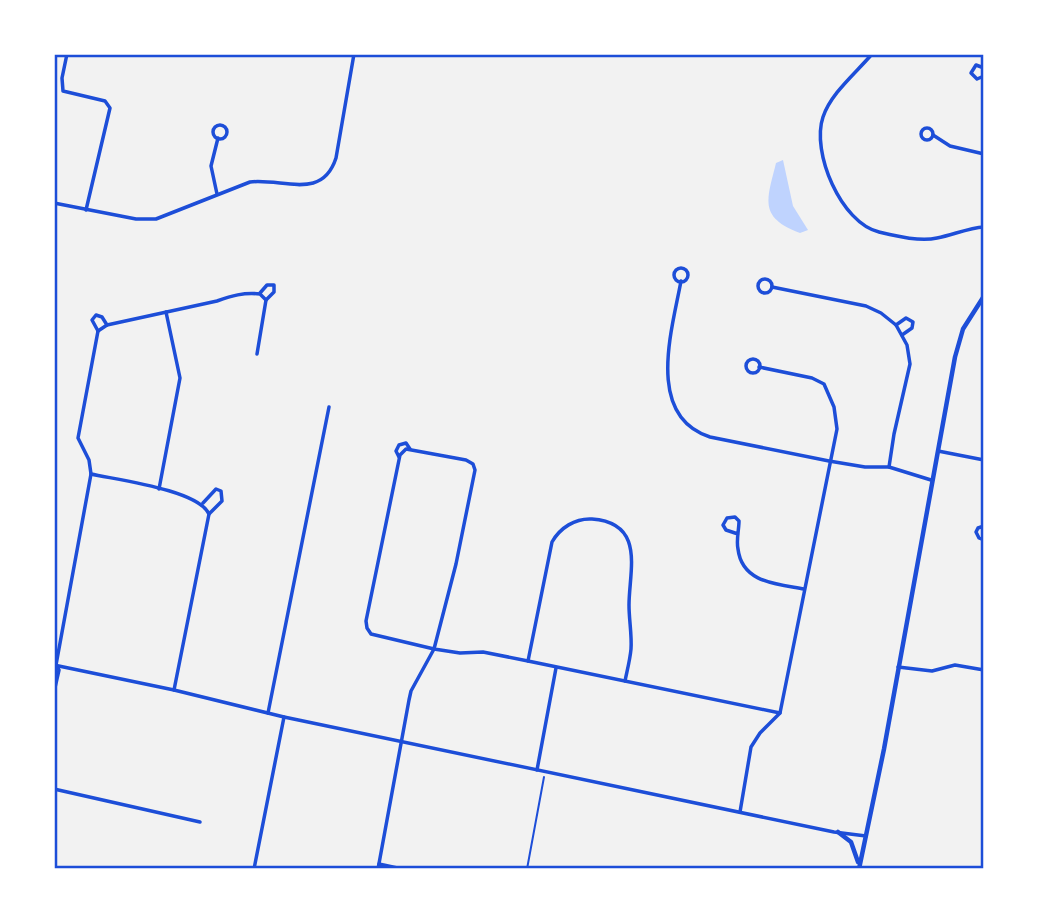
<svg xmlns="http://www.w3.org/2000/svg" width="1038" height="923" font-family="Figtree,sans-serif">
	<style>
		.water { fill: #bfd3fe }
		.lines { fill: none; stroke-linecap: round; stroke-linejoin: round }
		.path { stroke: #1d4ed8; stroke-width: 2 }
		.minor { stroke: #1d4ed8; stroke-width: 3.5 }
		.tertiary { stroke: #1d4ed8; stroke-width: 3.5 }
		.secondary { stroke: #1d4ed8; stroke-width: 4.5 }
		.neatline { fill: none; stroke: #1d4ed8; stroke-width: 2.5 }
	</style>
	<rect width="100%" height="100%" fill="#f2f2f2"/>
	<path class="water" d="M783 160 793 206 808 230 800 233C758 217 767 200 776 163Z"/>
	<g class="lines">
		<path class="path" d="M527 869 544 777"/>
		<g class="minor">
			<path d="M67 54 62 78 63 91 105 101 110 108 86 210"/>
			<path d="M872 54C856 73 831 93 823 117 811 152 841 223 879 232 896 236 920 242 937 238 953 235 968 228 984 227"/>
			<path d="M984 68 976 65 971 73 977 79 984 76"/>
			<circle cx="220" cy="132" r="7"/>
			<circle cx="927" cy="134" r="6"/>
			<path d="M933 135 950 146 984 154"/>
			<path d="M217 194 211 166 218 138"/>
			<circle cx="681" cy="275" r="7"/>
			<circle cx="765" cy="286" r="7"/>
			<path d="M681 281C672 330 645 416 710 437L829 461 865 467H889L931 480"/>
			<path d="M772 287 866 306 881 313 896 325 907 345 910 364 894 434 889 467"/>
			<path d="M260 293 267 285H274V292L266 300"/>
			<path d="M896 325 906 318 913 322 912 328 902 335"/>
			<path d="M98 331 107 325 217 301C231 296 244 292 260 294L266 300 257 354"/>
			<path d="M98 331 92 320 96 315 102 317 107 325"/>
			<circle cx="753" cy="366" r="7"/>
			<path d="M938 451 984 460"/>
			<path d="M399 457 396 451 399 445 406 443 410 449"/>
			<path d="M91 474C118 480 198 490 209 514L174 690"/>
			<path d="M159 489 180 378 166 312"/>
			<path d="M203 503 216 489 221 491 222 501 209 514"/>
			<path d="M984 526 978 528 976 532 979 538 984 540"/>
			<path d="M738 534 726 530 723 525 727 518 735 517 739 521C739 530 736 540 738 549 742 583 777 584 804 589"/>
			<path d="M528 661 552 542C560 528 575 518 592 519 646 523 629 571 629 605 629 620 632 635 631 649 630 660 627 671 625 681"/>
			<path d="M898 667 932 671 955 665 984 670"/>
			<path d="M54 692 59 670 56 665 91 474 89 460 78 438 98 331"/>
			<path d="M268 713 329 407"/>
			<path d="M537 770 556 668"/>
			<path d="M54 789 200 822"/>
			<path d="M740 812 751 747 760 733 780 713 837 429 834 407 824 384 812 378 759 367"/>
			<path d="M379 864 402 869"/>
			<path d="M254 869 284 717"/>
			<path d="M378 869 409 700 411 691 434 649 456 564 475 470 473 464 466 460 406 449 400 455 366 621 367 628 371 634 434 649 460 653 483 652 528 661 780 713"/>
		</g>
		<g class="tertiary">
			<path d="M54 203 136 219H156L250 182C283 178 322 201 336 158L354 54"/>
			<path d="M54 665 174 690 284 717 834 832 866 836"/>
		</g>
		<g class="secondary">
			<path d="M838 832 851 842 858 862"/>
			<path d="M859 869 884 749 955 357 963 329 984 296"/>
		</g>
	</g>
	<rect width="1038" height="923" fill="none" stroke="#ffffff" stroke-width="112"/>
	<rect x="56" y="56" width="926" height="811" class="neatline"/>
</svg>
